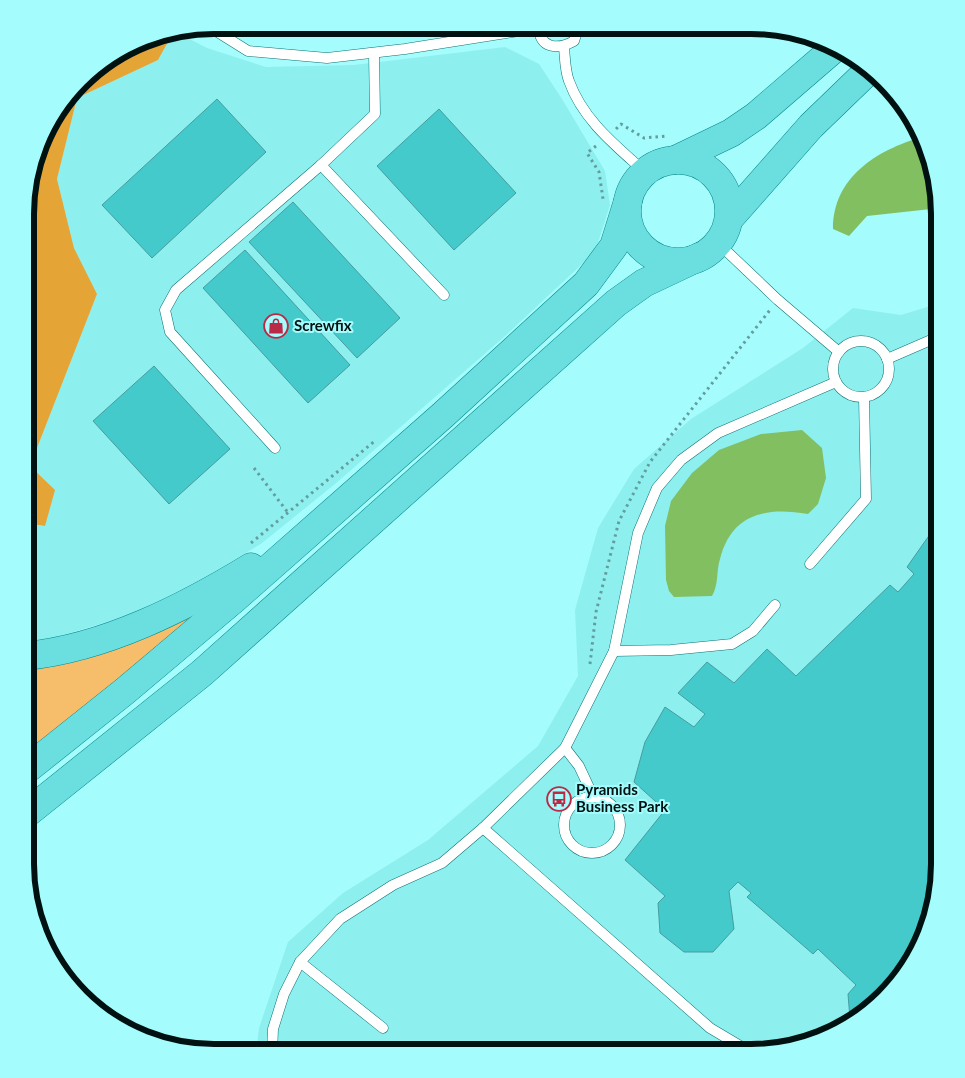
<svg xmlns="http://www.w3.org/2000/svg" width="965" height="1078" font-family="Lato,sans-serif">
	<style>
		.built { fill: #8eefef }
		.green { fill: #f6be6b }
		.forest { fill: #e5a436 }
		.water { fill: #81bf60 }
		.building { fill: #44cacb; stroke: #469d9e }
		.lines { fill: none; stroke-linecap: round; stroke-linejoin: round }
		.lane-casing { stroke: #0c7374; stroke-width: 11 }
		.primary-casing { stroke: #05888a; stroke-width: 29 }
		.path { stroke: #639e9f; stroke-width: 3; stroke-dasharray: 2.5 4; stroke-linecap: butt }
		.lane { stroke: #fff; stroke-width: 10 }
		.primary { stroke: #6bdedf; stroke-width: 28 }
		.labels { text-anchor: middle; stroke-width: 4; stroke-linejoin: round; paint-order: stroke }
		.poi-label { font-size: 15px; font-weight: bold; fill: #001112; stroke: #a5fcfc; text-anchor: start }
		.rim { fill: none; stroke: #001112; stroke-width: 6 }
	</style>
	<rect width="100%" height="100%" fill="#a5fcfc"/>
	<g class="built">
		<path d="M174 31 207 48 266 67 354 65 505 47 539 64 562 99 605 171 610 205 595 252 504 337 335 484 262 543 185 590 131 615 53 638 26 641 27 523 45 526 30 466 97 294 74 248 57 179 77 98 158 60Z"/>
		<path d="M940 303V877L915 959 856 1021 812 1043 764 1053H256L259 1028 288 942 343 893 428 840 538 746 578 676 575 610 598 528 634 469 691 419 803 348 853 308 901 315Z"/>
	</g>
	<path class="green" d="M205 606 123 675 26 752V669Z"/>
	<path class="forest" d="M174 31 158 60 77 98 57 179 74 248 97 294 30 466 55 490 45 526 27 523 29 177 50 119 89 72 152 35Z"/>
	<g class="water">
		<path d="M922 137 930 153 940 208 867 216 849 236 833 229C833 177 877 150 922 137Z"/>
		<path d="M802 430 822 448 826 478 818 504 808 514C766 507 732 513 720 559 716 571 719 584 712 596L674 597 669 591 666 580 665 526 671 501 692 473 719 450 761 434Z"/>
	</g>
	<g class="building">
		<path d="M217 99 266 152 152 258 102 205Z"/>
		<path d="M439 109 516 193 454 250 377 166Z"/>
		<path d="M293 202 400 318 357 358 249 242Z"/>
		<path d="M245 250 350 365 308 403 203 288Z"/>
		<path d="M154 366 230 449 169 504 93 421Z"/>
		<path d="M940 520V877L915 959 854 1022 850 1019 848 994 856 985 818 949 813 954 747 897 751 893 738 882 729 891 734 929 713 952H684L660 933 658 903 665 896 625 860 665 810 634 782 645 742 665 707 694 727 705 714 678 693 707 662 734 683 767 649 796 676 890 585 898 592 914 574 907 567Z"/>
	</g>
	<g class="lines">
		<g class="lane-casing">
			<g id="lane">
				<path d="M208 26 248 51 327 58 405 49 538 28"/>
				<path d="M539 26C539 49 558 50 574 41L579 26"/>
				<path d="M564 47C565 58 565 71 569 81 583 120 615 145 645 172"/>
				<path d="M374 53 375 114 321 165 444 295"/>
				<path d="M718 243 778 300 839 352"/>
				<circle cx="861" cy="369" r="28"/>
				<path d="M887 359 940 336"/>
				<path d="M275 448 170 332 165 310 176 290 321 165"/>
				<path d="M810 564 866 499 864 397"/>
				<path d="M614 651 671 650 732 644 753 631 775 605"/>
				<path d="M565 748 579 766 593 796"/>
				<circle cx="592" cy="825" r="28"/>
				<path d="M483 828 710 1028 752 1053"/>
				<path d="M300 962 383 1028"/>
				<path d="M272 1053 273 1029 284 994 300 962 340 919 393 885 442 863 483 828 565 748 614 651 638 533 657 488 681 460 718 433 836 382"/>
			</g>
		</g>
		<g class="primary-casing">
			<g id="primary">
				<path d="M675 160 731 133 756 116 836 47"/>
				<circle cx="678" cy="211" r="51"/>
				<path d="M729 219 811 126 868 71"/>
				<path d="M26 656C105 648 184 608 251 567"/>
				<path d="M26 770 125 691 233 600 443 415 586 284 614 246 628 201"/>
				<path d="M26 814 202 673 616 303 644 283 699 257"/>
			</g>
		</g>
		<g class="path">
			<path d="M616 129 621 124 644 138 667 136"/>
			<path d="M596 146 587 153 599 172 603 199"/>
			<path d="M254 468 289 514"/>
			<path d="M251 543 376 440"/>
			<path d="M590 664 596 612 619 521 650 462 770 310"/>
		</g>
		<use href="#lane" class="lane"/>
		<use href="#primary" class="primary"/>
	</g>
	<defs>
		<g id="shop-ring" transform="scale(1.25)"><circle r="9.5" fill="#a5fcfc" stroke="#ba2945" stroke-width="1.5"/><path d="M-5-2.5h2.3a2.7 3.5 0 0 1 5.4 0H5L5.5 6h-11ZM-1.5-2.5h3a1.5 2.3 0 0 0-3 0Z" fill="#ba2945"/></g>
		<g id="bus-ring" transform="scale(1.25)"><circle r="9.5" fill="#a5fcfc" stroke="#ba2945" stroke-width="1.5"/><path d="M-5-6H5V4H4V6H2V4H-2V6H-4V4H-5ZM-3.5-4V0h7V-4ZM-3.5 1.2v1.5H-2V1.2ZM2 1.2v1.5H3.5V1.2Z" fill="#ba2945"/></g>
	</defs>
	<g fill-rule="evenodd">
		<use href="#shop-ring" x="276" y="326"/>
		<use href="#bus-ring" x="559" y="799"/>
	</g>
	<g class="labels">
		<g class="poi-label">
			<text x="294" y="331">Screwfix</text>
			<text x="576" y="795">Pyramids<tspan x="576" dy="17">Business Park</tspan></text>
		</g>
	</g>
	<path d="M0 0H965V1078H0ZM214 34H751A180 180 0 0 1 931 214V864A180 180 0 0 1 751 1044H214A180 180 0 0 1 34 864V214A180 180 0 0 1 214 34Z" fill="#a5fcfc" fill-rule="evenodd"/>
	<path class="rim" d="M214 34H751A180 180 0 0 1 931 214V864A180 180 0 0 1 751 1044H214A180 180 0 0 1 34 864V214A180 180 0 0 1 214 34Z"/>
</svg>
